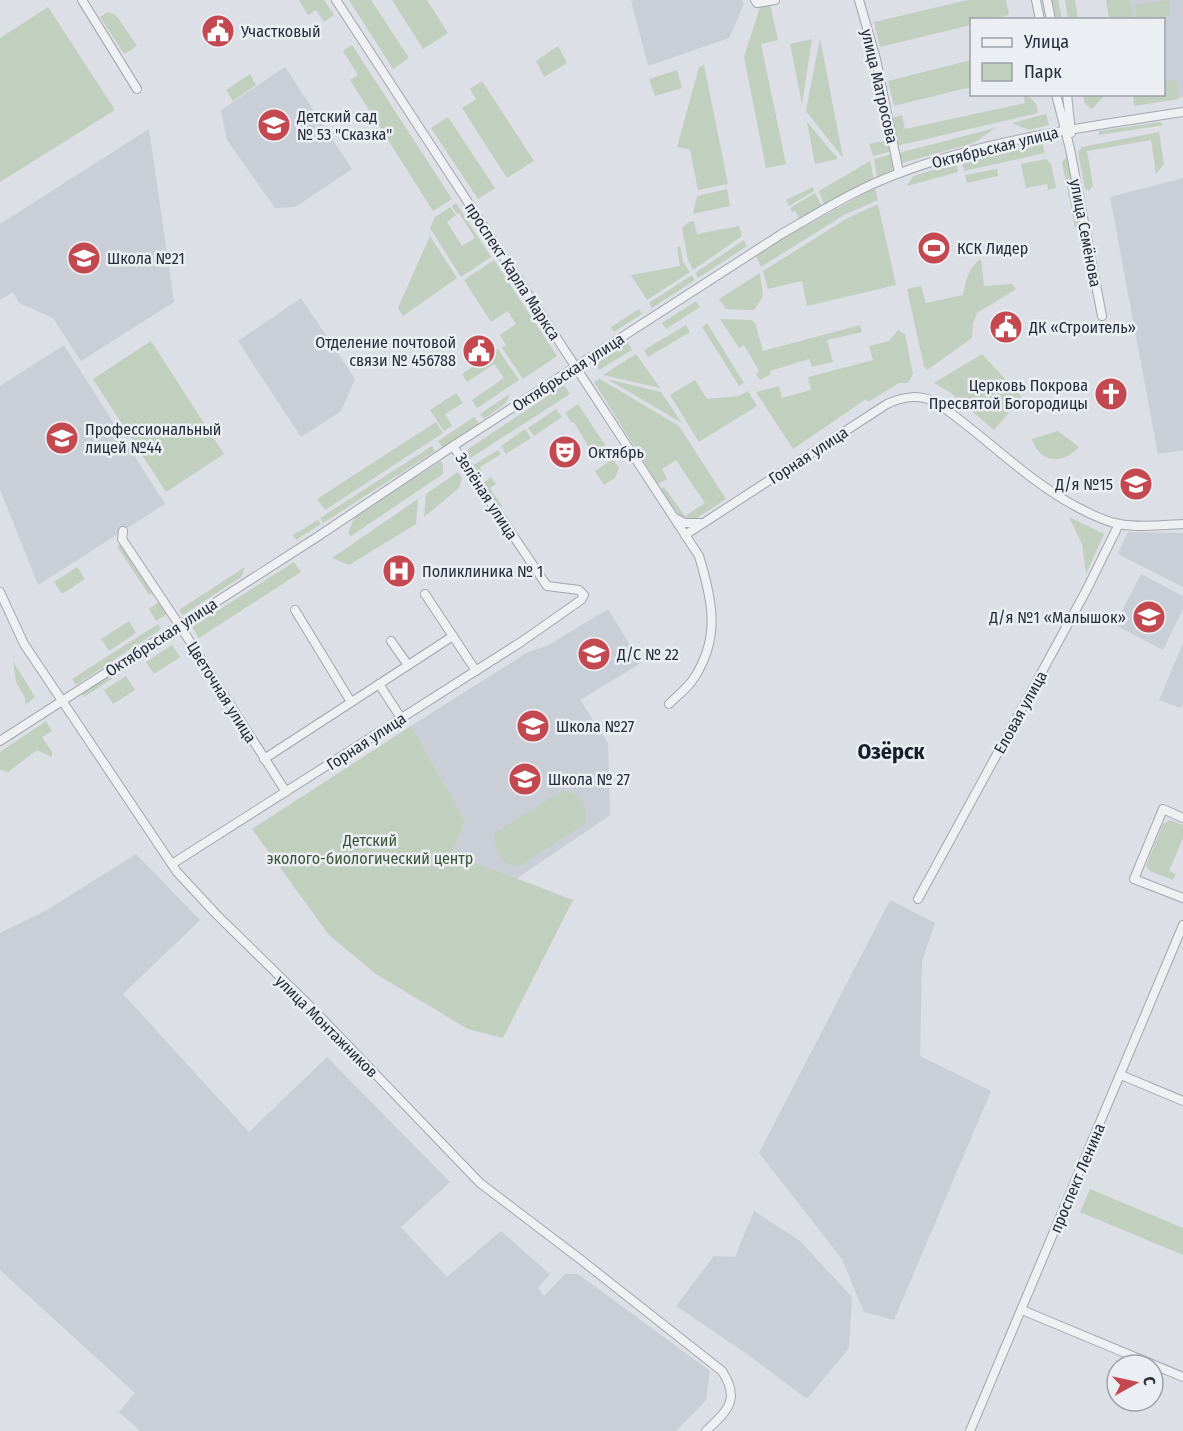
<svg xmlns="http://www.w3.org/2000/svg" width="1183" height="1431" font-family="'Fira Sans Condensed',sans-serif">
	<style>
		.built { fill: #caced6 }
		.green { fill: #c1cfbe }
		.lines { fill: none; stroke-linecap: round; stroke-linejoin: round }
		.minor-casing { stroke: #a2a6ae; stroke-width: 10 }
		.minor { stroke: #eff0f4; stroke-width: 8 }
		.labels { text-anchor: middle; stroke-width: 5; stroke-linejoin: round; paint-order: stroke }
		.poi-label { font-size: 16px; fill: #272d3a; stroke: #ebeef3; text-anchor: start }
		.street-label { font-size: 16px; fill: #272d3a; stroke: #ebeef3 }
		.park-label { font-size: 16px; fill: #395535; stroke: #ebeef3 }
		.district-label { font-size: 22px; font-weight: bold; fill: #191e2b; stroke: #ebeef3 }
	</style>
	<rect width="100%" height="100%" fill="#dcdfe5"/>
	<g class="built">
		<path d="M631 0H741L744 4 729 38 648 66Z"/>
		<path d="M1123 0H1183V97L1136 105 1164 94V20L1125 19Z"/>
		<path d="M285 67 352 169 295 207 275 208 227 140 221 110Z"/>
		<path d="M149 129 174 302 81 361 53 318 19 303 13 292 0 300V224Z"/>
		<path d="M1183 178V450L1158 454 1110 197Z"/>
		<path d="M301 298 355 379 341 411 301 437 238 341Z"/>
		<path d="M64 345 165 504 38 585 0 489V386Z"/>
		<path d="M1128 532 1183 533V587L1118 554Z"/>
		<path d="M1141 574 1183 596V609L1163 650 1115 625Z"/>
		<path d="M608 609 641 663 580 700 608 743 610 815 516 879 452 854 465 821 411 726 528 652 547 646Z"/>
		<path d="M1183 643V704L1181 708 1159 700Z"/>
		<path d="M136 854 200 920 123 994 249 1132 327 1057 450 1182 401 1227 447 1277 501 1231 550 1274 538 1288 544 1296 565 1274H578L710 1371 706 1400 676 1431H140L119 1412 135 1393 0 1270V933L47 910Z"/>
		<path d="M890 900 935 923 922 961 920 1056 991 1091 894 1320 864 1312 842 1259 759 1153Z"/>
		<path d="M754 1211 800 1241 852 1297 849 1348 807 1399 747 1354 676 1306 714 1256 735 1257Z"/>
	</g>
	<g class="green">
		<path d="M299 0H324L334 15 324 22 316 10 308 15Z"/>
		<path d="M349 0H371L409 58 393 69Z"/>
		<path d="M392 0H427L448 33 423 49Z"/>
		<path d="M968 0H1006L1009 15 992 19 972 20 971 25 880 47 874 22Z"/>
		<path d="M1051 0H1058L1062 19H1054Z"/>
		<path d="M1065 0H1075L1078 19H1068Z"/>
		<path d="M1106 0H1130L1133 19H1109Z"/>
		<path d="M1168 0 1170 16 1137 19 1135 5Z"/>
		<path d="M770 4 778 40 761 44 786 164 766 168 744 57 760 7Z"/>
		<path d="M48 7 115 110 0 182V38Z"/>
		<path d="M108 12 116 15 137 46 124 54 100 17Z"/>
		<path d="M820 38 843 158 806 111Z"/>
		<path d="M812 39 802 104 790 44Z"/>
		<path d="M352 45 452 199 433 211 350 80 358 75 343 51Z"/>
		<path d="M558 46 567 63 544 77 536 61Z"/>
		<path d="M971 60V87L894 106 888 81Z"/>
		<path d="M704 65 728 184 698 190 690 150 677 147 699 67Z"/>
		<path d="M677 70 682 88 655 96 649 79Z"/>
		<path d="M250 74 256 85 233 101 226 90Z"/>
		<path d="M1176 80 1179 99 1134 106 1133 95 1164 94V81Z"/>
		<path d="M482 81 534 161 507 178 462 108 476 99 470 89Z"/>
		<path d="M1023 94 1028 95 1036 104 1038 113 896 146 891 118 902 115 905 129 1025 103Z"/>
		<path d="M1083 95V94L1105 95 1092 109 1085 104Z"/>
		<path d="M1046 114 1049 125 1029 130 1012 123Z"/>
		<path d="M448 117 495 188 478 199 431 128Z"/>
		<path d="M807 122 838 159 815 164Z"/>
		<path d="M1160 122 1164 125 1099 135V131Z"/>
		<path d="M995 128 974 143 902 163 899 153Z"/>
		<path d="M1159 132 1164 164 1156 174 1151 140 1087 151 1093 185 1089 191 1085 189 1078 152 1082 147Z"/>
		<path d="M890 140 893 151 873 156 869 144Z"/>
		<path d="M1042 142 1045 153 964 171 962 162Z"/>
		<path d="M893 154 896 168 877 177 874 159Z"/>
		<path d="M1067 156 1080 226 1075 228 1062 163Z"/>
		<path d="M1046 159 1051 164 1056 188 1048 190 1047 184 1026 188 1021 164Z"/>
		<path d="M870 161 874 179 824 204 819 191Z"/>
		<path d="M956 163 958 172 907 186 913 176Z"/>
		<path d="M997 169 998 176 967 183 965 175Z"/>
		<path d="M813 187 814 191 789 206 786 200Z"/>
		<path d="M875 188 878 200 844 215 761 267 755 253Z"/>
		<path d="M727 189 730 206 693 214 697 196Z"/>
		<path d="M815 193 822 206 799 218 795 211 792 212 790 208Z"/>
		<path d="M456 203 491 257 461 277 430 228 435 217 450 207 456 215 447 222 462 246 475 238 459 213 457 214 452 206Z"/>
		<path d="M878 204 896 285 807 306 802 281 768 289 763 271 846 219Z"/>
		<path d="M694 221 697 234 739 226 742 236 693 270 688 260 682 228 689 222Z"/>
		<path d="M430 236 457 278 403 316 398 308Z"/>
		<path d="M744 240 747 246 698 278 695 273Z"/>
		<path d="M680 246 683 262 690 272 647 300 631 275 680 266 677 247Z"/>
		<path d="M981 259 984 286 1012 284 1016 289 977 313 973 323 972 338 927 370 924 366 907 289 921 286 926 303 963 295C966 282 968 267 981 259Z"/>
		<path d="M494 260 557 356 523 379 502 348 506 345 500 335 516 324 508 311 491 322 464 280Z"/>
		<path d="M760 273 763 296 754 310 726 309 719 299Z"/>
		<path d="M692 275 695 280 652 308 649 303Z"/>
		<path d="M696 301 700 307 666 329 662 323Z"/>
		<path d="M639 309 642 314 614 332 611 327Z"/>
		<path d="M720 319 751 320 755 323 763 351 860 325 862 332 827 340 833 362 812 367 809 359 770 371 771 374 760 380 756 374 759 371 744 345 739 348Z"/>
		<path d="M707 323 744 383 739 386 702 327Z"/>
		<path d="M686 325 690 332 648 357 644 350Z"/>
		<path d="M898 330 905 334 913 374 908 383H899L868 402 866 399 793 449 756 392 779 386 782 398 811 390 808 377 873 360 869 346 889 341Z"/>
		<path d="M151 341 224 454 166 492 93 379Z"/>
		<path d="M628 342 632 350 599 370 595 363Z"/>
		<path d="M498 349 519 380 477 408 472 400 504 378 494 364 467 382 462 374Z"/>
		<path d="M636 354 660 388 603 375Z"/>
		<path d="M982 354 1022 397 994 430 951 393 934 383Z"/>
		<path d="M600 379 679 426 726 499C686 525 688 531 661 489L664 487 685 516 705 503 676 460 662 469 667 479 658 484 594 382Z"/>
		<path d="M607 379 661 392 682 423Z"/>
		<path d="M695 380 707 399 739 396 748 391 757 406 699 442 670 395Z"/>
		<path d="M564 385 570 394 469 459 468 449Z"/>
		<path d="M456 393 463 403 445 414 452 426 444 431 430 410Z"/>
		<path d="M511 393 505 404 484 419 480 414Z"/>
		<path d="M578 404 609 451 596 460 574 422 572 423 565 413Z"/>
		<path d="M556 409 562 417 534 436 528 428Z"/>
		<path d="M474 417 479 424 443 448 438 441Z"/>
		<path d="M436 422 443 433 325 510 317 499Z"/>
		<path d="M525 429 531 438 506 454 501 446Z"/>
		<path d="M1058 431 1079 447C1062 465 1040 464 1032 439Z"/>
		<path d="M432 446 435 451 323 523 320 518Z"/>
		<path d="M498 450 501 454 480 467 482 472 476 473 472 466Z"/>
		<path d="M613 459 619 468 615 478 604 485 595 471Z"/>
		<path d="M441 461 443 465V474L351 536 348 533 355 516Z"/>
		<path d="M458 472 462 478 459 488 424 517 426 494Z"/>
		<path d="M491 477 496 484 490 488 502 506 498 509 482 484Z"/>
		<path d="M418 499 416 524 349 565 332 558Z"/>
		<path d="M1069 517 1104 534 1086 574 1082 544Z"/>
		<path d="M318 520 321 524 296 540 293 535Z"/>
		<path d="M120 545 152 593 149 595 117 546Z"/>
		<path d="M294 562 301 572 199 638 192 627Z"/>
		<path d="M77 567 85 579 62 594 54 582Z"/>
		<path d="M245 567 241 577 183 615 179 610Z"/>
		<path d="M159 602 167 614 156 621 149 609Z"/>
		<path d="M129 621 136 633 109 651 101 639Z"/>
		<path d="M158 624 161 629 76 685 72 679Z"/>
		<path d="M166 636 170 641 84 697 80 692Z"/>
		<path d="M172 645 180 657 154 674 146 662Z"/>
		<path d="M13 661 35 697 25 705V698L16 682Z"/>
		<path d="M126 676 135 690 113 704 104 690Z"/>
		<path d="M46 721 52 731 42 737 52 752V757L37 750 8 772 0 770V752Z"/>
		<path d="M411 726 465 821 452 854 573 900 503 1038 468 1029 376 974 329 935 252 829Z"/>
		<path d="M563 790 577 795 586 809 585 824 517 867C501 864 493 848 495 833Z"/>
		<path d="M1170 820 1183 825V838L1169 871 1176 874 1173 880 1150 871 1146 866 1163 824Z"/>
		<path d="M1090 1189 1183 1228V1255L1080 1212Z"/>
	</g>
	<g class="lines">
		<g class="minor-casing">
			<g id="minor">
				<path d="M82 0 137 89"/>
				<path d="M336 0 699 556C713 602 721 639 692 681 686 689 676 697 669 704"/>
				<path d="M755 0 757 3 775 0"/>
				<path d="M859 0 876 59 899 173"/>
				<path d="M1036 0 1040 20"/>
				<path d="M1047 0 1051 20"/>
				<path d="M1056 94 1070 149 1102 316"/>
				<path d="M1067 94 1071 133"/>
				<path d="M675 518 685 523H700"/>
				<path d="M123 531 122 539 180 626 286 792"/>
				<path d="M685 535 887 404C905 396 920 394 937 403 985 436 1025 479 1077 507 1090 514 1104 521 1119 524 1140 528 1162 525 1183 524"/>
				<path d="M0 592 24 644 177 872 216 914 311 1007 480 1183 580 1259 722 1371C741 1400 727 1411 706 1431"/>
				<path d="M425 594 476 671"/>
				<path d="M295 610 351 702"/>
				<path d="M391 641 408 665"/>
				<path d="M379 684 401 718"/>
				<path d="M0 741 314 539 453 446 780 235C818 213 856 189 897 174 988 139 1087 127 1183 112"/>
				<path d="M264 759 453 636"/>
				<path d="M1183 818 1163 809 1134 879 1183 898"/>
				<path d="M172 864 521 642 581 600 584 595 579 590 547 586 453 446"/>
				<path d="M918 899 1087 589 1119 524"/>
				<path d="M1121 1075 1183 1101"/>
				<path d="M1022 1310 1183 1377"/>
				<path d="M970 1431 1183 925"/>
			</g>
		</g>
		<use href="#minor" class="minor"/>
	</g>
	<defs>
		<g id="civic-disc" transform="scale(1.725)"><circle r="9.5" fill="#c44850" stroke="#ebeef3"/><path d="M-.6-6.5H3V-4.5H.6V-3L4-1V1h2V6H-6V1h2V-1L-.6-3ZM-1.2 2.5V6h2.4V2.5Z" fill="#fff"/></g>
		<g id="school-disc" transform="scale(1.725)"><circle r="9.5" fill="#c44850" stroke="#ebeef3"/><path d="M0-5L7-2L0 1L-7-2ZM-4 1L0 2.5L4 1V4Q0 6-4 4Z" fill="#fff"/></g>
		<g id="stadium-disc" transform="scale(1.725)"><circle r="9.5" fill="#c44850" stroke="#ebeef3"/><path d="M0-5a6.5 5 0 1 0 0 10a6.5 5 0 1 0 0-10ZM-3.5-1.8h7v3.6h-7Z" fill="#fff"/></g>
		<g id="church-disc" transform="scale(1.725)"><circle r="9.5" fill="#c44850" stroke="#ebeef3"/><path d="M-1.2-6h2.4v3.5h3.3v2.4h-3.3V6h-2.4V-.1h-3.3v-2.4h3.3Z" fill="#fff"/></g>
		<g id="university-disc" transform="scale(1.725)"><circle r="9.5" fill="#c44850" stroke="#ebeef3"/><path d="M0-5L7-2L0 1L-7-2ZM-4 1L0 2.5L4 1V4Q0 6-4 4Z" fill="#fff"/></g>
		<g id="theatre-disc" transform="scale(1.725)"><circle r="9.5" fill="#c44850" stroke="#ebeef3"/><path d="M-5-5.5Q0-4 5-5.5V0Q5 5 0 6Q-5 5-5 0ZM-3.3-2.5H-1v1.5H-3.3ZM1-2.5H3.3v1.5H1ZM-2.8 1Q0 5.5 2.8 1Z" fill="#fff"/></g>
		<g id="hospital-disc" transform="scale(1.725)"><circle r="9.5" fill="#c44850" stroke="#ebeef3"/><path d="M-5-5h3v3.5h4V-5h3V5h-3V1.5h-4V5h-3Z" fill="#fff"/></g>
	</defs>
	<g fill-rule="evenodd">
		<use href="#civic-disc" x="218" y="31"/>
		<use href="#school-disc" x="274" y="125"/>
		<use href="#stadium-disc" x="934" y="248"/>
		<use href="#school-disc" x="84" y="258"/>
		<use href="#civic-disc" x="1006" y="327"/>
		<use href="#civic-disc" x="479" y="351"/>
		<use href="#church-disc" x="1111" y="394"/>
		<use href="#university-disc" x="62" y="438"/>
		<use href="#theatre-disc" x="565" y="452"/>
		<use href="#school-disc" x="1136" y="484"/>
		<use href="#hospital-disc" x="399" y="571"/>
		<use href="#school-disc" x="1149" y="617"/>
		<use href="#school-disc" x="594" y="654"/>
		<use href="#school-disc" x="533" y="726"/>
		<use href="#school-disc" x="525" y="779"/>
	</g>
	<g class="labels">
		<g class="poi-label">
			<text x="241" y="37">Участковый</text>
			<text x="297" y="122">Детский сад<tspan x="297" dy="18">№ 53 "Сказка"</tspan></text>
			<text x="957" y="254">КСК Лидер</text>
			<text x="107" y="264">Школа №21</text>
			<text x="1029" y="333">ДК «Строитель»</text>
			<text x="456" y="348" text-anchor="end">Отделение почтовой<tspan x="456" dy="18">связи № 456788</tspan></text>
			<text x="1088" y="391" text-anchor="end">Церковь Покрова<tspan x="1088" dy="18">Пресвятой Богородицы</tspan></text>
			<text x="85" y="435">Профессиональный<tspan x="85" dy="18">лицей №44</tspan></text>
			<text x="588" y="458">Октябрь</text>
			<text x="1113" y="490" text-anchor="end">Д/я №15</text>
			<text x="422" y="577">Поликлиника № 1</text>
			<text x="1126" y="623" text-anchor="end">Д/я №1 «Малышок»</text>
			<text x="617" y="660">Д/С № 22</text>
			<text x="556" y="732">Школа №27</text>
			<text x="548" y="785">Школа № 27</text>
		</g>
		<g class="street-label">
			<text transform="translate(880 86) rotate(77)" y="6">улица Матросова</text>
			<text transform="translate(995 147) rotate(-14)" y="6">Октябрьская улица</text>
			<text transform="translate(1086 233) rotate(79)" y="6">улица Семёнова</text>
			<text transform="translate(513 271) rotate(57)" y="6">проспект Карла Маркса</text>
			<text transform="translate(568 372) rotate(-33)" y="6">Октябрьская улица</text>
			<text transform="translate(808 455) rotate(-33)" y="6">Горная улица</text>
			<text transform="translate(487 496) rotate(57)" y="6">Зелёная улица</text>
			<text transform="translate(161 637) rotate(-33)" y="6">Октябрьская улица</text>
			<text transform="translate(222 692) rotate(58)" y="6">Цветочная улица</text>
			<text transform="translate(1020 712) rotate(-61)" y="6">Еловая улица</text>
			<text transform="translate(366 741) rotate(-33)" y="6">Горная улица</text>
			<text transform="translate(327 1026) rotate(45)" y="6">улица Монтажников</text>
			<text transform="translate(1077 1178) rotate(-67)" y="6">проспект Ленина</text>
		</g>
		<g class="park-label">
			<text x="370" y="846">Детский<tspan x="370" dy="18">эколого-биологический центр</tspan></text>
		</g>
		<g class="district-label">
			<text x="891" y="759">Озёрск</text>
		</g>
	</g>
	<rect x="970" y="18" width="195" height="78" fill="#ebeef3" stroke="#9da1a9" stroke-width="1.5"/>
	<rect x="982" y="38" width="30" height="9" fill="#eff0f4" stroke="#9da1a9" stroke-width="1.5"/>
	<text x="1024" y="48" font-size="18" fill="#272d3a">Улица</text>
	<rect x="982" y="63" width="30" height="18" fill="#c1cfbe" stroke="#9da1a9" stroke-width="1.5"/>
	<text x="1024" y="78" font-size="18" fill="#272d3a">Парк</text>
	<g transform="translate(1135 1383) rotate(82)"><circle r="28" fill="#ebeef3" stroke="#9da1a9" stroke-width="1.5"/>
	<path d="M0-4.5L10 22L0 15L-10 22Z" fill="#c44850"/>
	<text y="-9" font-size="16" font-weight="bold" text-anchor="middle" fill="#272d3a">С</text>
	</g>
</svg>
